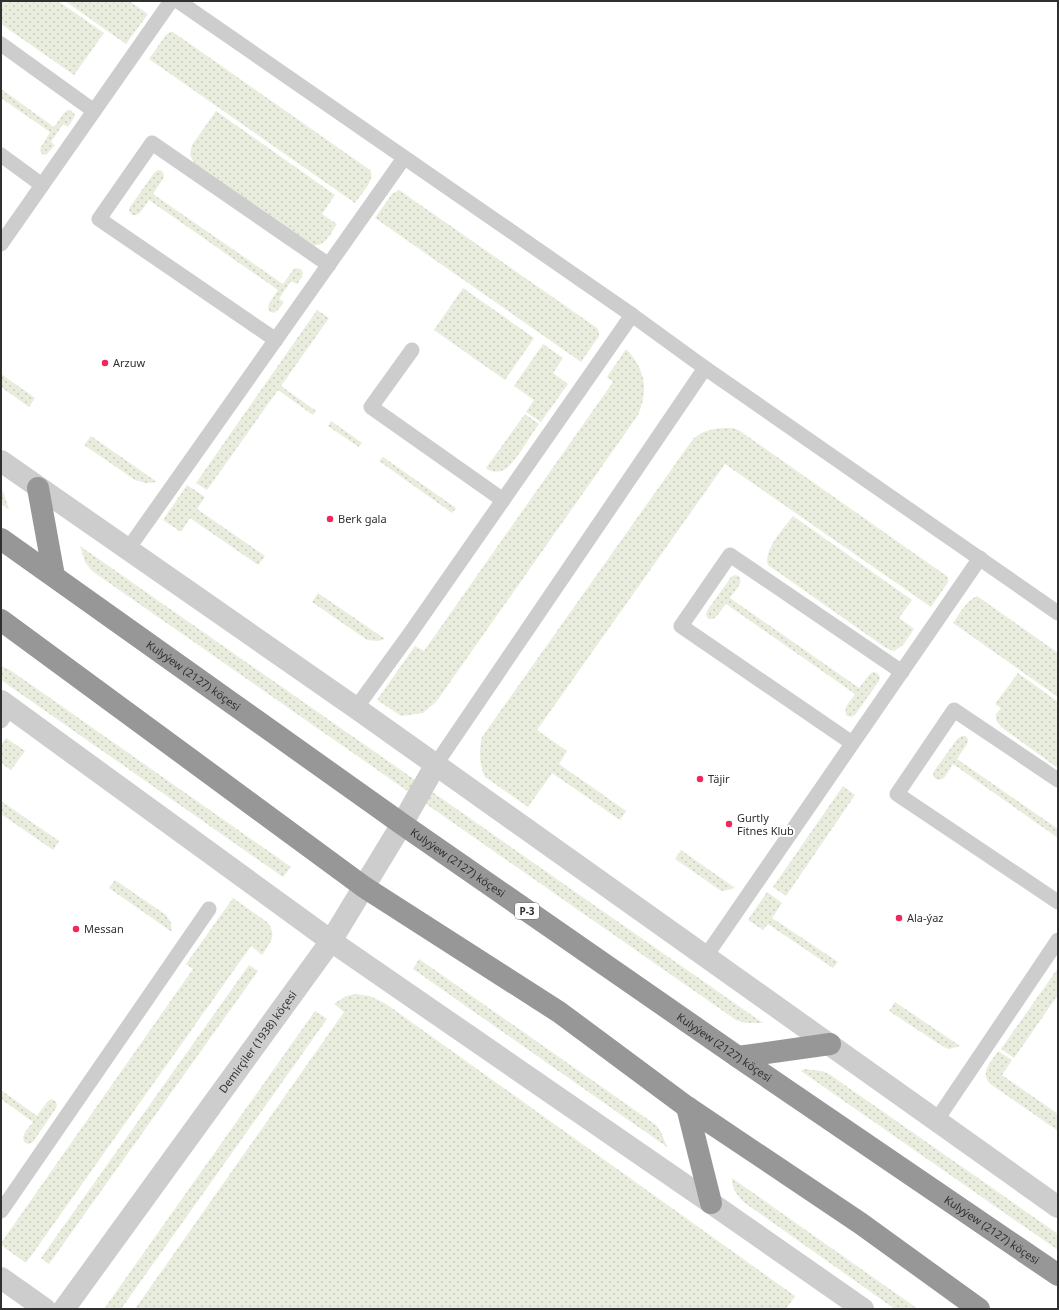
<svg xmlns="http://www.w3.org/2000/svg" width="1059" height="1310" font-family="'Noto Sans',sans-serif">
	<style>
		.green { fill: url(#green-dots) }
		.lines { fill: none; stroke-linecap: round; stroke-linejoin: round }
		.lane { stroke: #cdcdcd; stroke-width: 15 }
		.street { stroke: #cdcdcd; stroke-width: 22 }
		.highway { stroke: #979797; stroke-width: 22 }
		.poi-dot { fill: #f02859; stroke: #fff; stroke-width: 1.5 }
		.labels { text-anchor: middle; stroke-width: 4; stroke-linejoin: round; paint-order: stroke }
		.shield { fill: #fff; stroke: #6e6e6e; stroke-width: 1 }
		.shield-label { font-size: 10px; font-weight: bold; fill: #303030 }
		.poi-label { font-size: 11px; fill: #303030; stroke: #fff; text-anchor: start }
		.street-label { font-size: 11px; fill: #303030; stroke: #fff }
	</style>
	<defs>
		<pattern id="green-dots" width="8" height="8" patternUnits="userSpaceOnUse"><rect width="8" height="8" fill="#e9eddd"/><path d="M2 2h.1M6 6h.1" fill="none" stroke="#c8ccbe" stroke-width="1.8" stroke-linecap="round"/></pattern>
	</defs>
	<rect width="100%" height="100%" fill="#fff"/>
	<g class="green">
		<path d="M1 1H58L104 33 74 75 1 24Z"/>
		<path d="M65 1H129L148 14 126 44Z"/>
		<path d="M170 32H173L370 170C376 180 360 195 355 203L149 59 165 36Z"/>
		<path d="M1 89 54 127 64 113 68 110 72 111 75 115 73 119 68 127 63 124 51 142 55 145 46 155 42 154 40 151 41 147 50 132 1 98Z"/>
		<path d="M216 111 335 195 322 214 337 224C331 233 325 247 313 245L195 164 190 155 192 145Z"/>
		<path d="M158 170 162 171 164 175 163 179 153 194 283 284 293 270 296 268 300 269 303 272 302 277 297 284 291 281 279 299 284 302 278 310 274 313 270 312 268 308 269 304 278 290 149 200 140 213 136 215H132L129 211 130 207 154 173Z"/>
		<path d="M399 190 597 328 599 332V336L581 362 375 218 392 194Z"/>
		<path d="M463 288 534 338 505 380 434 330Z"/>
		<path d="M317 310 329 318 281 386 316 411 313 415 278 390 207 490 196 483Z"/>
		<path d="M543 344 563 358 553 373 568 384 541 422 526 412 534 400 514 386Z"/>
		<path d="M626 349C645 368 649 390 638 415L436 702 423 713 401 716 377 700 415 646 424 651 613 382 607 377Z"/>
		<path d="M1 374 35 398 29 407 1 387Z"/>
		<path d="M525 414 539 424C530 436 519 456 509 466 504 472 493 474 486 468Z"/>
		<path d="M331 421 362 443 359 447 328 426Z"/>
		<path d="M724 428H733L740 431 948 577V582L931 607 725 464 537 730 567 751 559 764 626 811 620 820 552 773 528 807 485 777C479 764 479 751 482 737L693 439C702 431 712 429 724 428Z"/>
		<path d="M91 436 157 482 146 483 135 480 84 445Z"/>
		<path d="M383 457 456 508 452 513 379 461Z"/>
		<path d="M187 485 205 497 197 509 265 556 258 565 190 518 181 532 163 520Z"/>
		<path d="M1 488 4 494 9 510 1 504Z"/>
		<path d="M793 516 912 600 899 618 914 629 903 645 894 651 886 648 768 565C763 550 784 528 793 516Z"/>
		<path d="M80 546 763 1023H746L736 1020 92 571 85 562Z"/>
		<path d="M735 575 739 576C744 584 734 591 730 598L859 688 869 675 873 672 877 673 880 677 879 681 855 715 851 717 847 716C842 708 851 701 855 694L726 604 716 617 713 619H708L706 615 707 611 731 577Z"/>
		<path d="M318 593 385 639 379 641 367 640 312 602Z"/>
		<path d="M977 596 1058 653V697L953 623C960 613 966 601 977 596Z"/>
		<path d="M1 666 10 670 291 867 283 877 1 680Z"/>
		<path d="M1018 673 1058 702V768L1001 727 996 720V714L1001 708 995 704Z"/>
		<path d="M962 736H966L968 740 967 744 957 759 1058 829V838L953 764 944 778 940 780 936 779 933 776 934 771 958 738Z"/>
		<path d="M6 738 25 751 11 770 1 763V745Z"/>
		<path d="M843 786 855 795 786 896 773 887Z"/>
		<path d="M1 801 59 841 53 850 1 814Z"/>
		<path d="M681 850 735 888 723 891 720 890 675 859Z"/>
		<path d="M115 880 166 915 171 923 172 932 109 888Z"/>
		<path d="M767 892 782 903 772 918 838 962 833 968 768 924 763 930 748 920Z"/>
		<path d="M233 898 267 922C278 935 270 943 262 955L251 946 26 1263 1 1245V1243L193 969 186 964Z"/>
		<path d="M419 959 656 1125 661 1132 667 1147 413 969Z"/>
		<path d="M249 965 258 971 49 1264 41 1258Z"/>
		<path d="M1058 968V995L1014 1058 1001 1049Z"/>
		<path d="M356 994 370 996 386 1004 795 1296 786 1309H135L344 1012 334 1004 346 996Z"/>
		<path d="M895 1002 960 1046 949 1049 944 1047 889 1011Z"/>
		<path d="M315 1011 327 1019 121 1309H104Z"/>
		<path d="M998 1051 1012 1060 1002 1075 1058 1114V1131L989 1083C980 1071 992 1061 998 1051Z"/>
		<path d="M804 1069 822 1071 829 1074 1058 1234V1250L801 1071Z"/>
		<path d="M1 1090 37 1116 47 1102 51 1099 55 1101 57 1104 56 1108 33 1142 29 1144 25 1143C20 1135 28 1129 33 1122L1 1099Z"/>
		<path d="M732 1178 918 1309H895L745 1203C738 1198 731 1187 732 1178Z"/>
	</g>
	<g class="lines">
		<g class="lane">
			<path d="M178 1 632 315 705 368 1058 613"/>
			<path d="M1 44 94 111"/>
			<path d="M1 155 42 185"/>
			<path d="M1 244 171 1"/>
			<path d="M276 340 99 219 152 143 329 265"/>
			<path d="M412 350 371 407 503 500"/>
			<path d="M128 549 404 158"/>
			<path d="M356 708 409 635 632 315"/>
			<path d="M1 721 10 707"/>
			<path d="M852 743 681 626 730 555 902 672"/>
			<path d="M436 764 705 368"/>
			<path d="M1058 780 954 710 897 794 1058 902"/>
			<path d="M706 956 980 558"/>
			<path d="M936 1121 1058 940"/>
			<path d="M1 1211 209 909"/>
		</g>
		<g class="street">
			<path d="M1 461 356 708 1058 1207"/>
			<path d="M1 701 331 941 711 1203 863 1309"/>
			<path d="M1 1278 45 1309"/>
			<path id="s1" d="M64 1309 331 941 402 824 436 764"/>
		</g>
		<g class="highway">
			<path d="M38 488 54 576"/>
			<path id="s2" d="M1 539 402 824 738 1057 1058 1275"/>
			<path d="M1 620 364 887 559 1012 687 1107 860 1223 979 1309"/>
			<path d="M738 1057 830 1044"/>
			<path d="M687 1107 711 1203"/>
		</g>
	</g>
	<g class="poi-dot">
		<circle cx="105" cy="363" r="4"/>
		<circle cx="330" cy="519" r="4"/>
		<circle cx="700" cy="779" r="4"/>
		<circle cx="729" cy="824" r="4"/>
		<circle cx="899" cy="918" r="4"/>
		<circle cx="76" cy="929" r="4"/>
	</g>
	<g class="labels">
		<rect class="shield" x="515" y="903" width="24" height="16" rx="3"/>
		<g class="shield-label">
			<text x="527" y="915">P-3</text>
		</g>
		<g class="poi-label">
			<text x="113" y="367">Arzuw</text>
			<text x="338" y="523">Berk gala</text>
			<text x="708" y="783">Täjir</text>
			<text x="737" y="822">Gurtly<tspan x="737" dy="13">Fitnes Klub</tspan></text>
			<text x="907" y="922">Ala-ýaz</text>
			<text x="84" y="933">Messan</text>
		</g>
		<g class="street-label">
			<text dy="4" stroke="none"><textPath href="#s2" startOffset="236">Kulyýew (2127) köçesi</textPath></text>
			<text dy="4" stroke="none"><textPath href="#s2" startOffset="560">Kulyýew (2127) köçesi</textPath></text>
			<text dy="4" stroke="none"><textPath href="#s1" startOffset="330">Demirçiler (1938) köçesi</textPath></text>
			<text dy="4" stroke="none"><textPath href="#s2" startOffset="884">Kulyýew (2127) köçesi</textPath></text>
			<text dy="4" stroke="none"><textPath href="#s2" startOffset="1208">Kulyýew (2127) köçesi</textPath></text>
		</g>
	</g>
	<rect width="1059" height="1310" fill="none" stroke="#303030" stroke-width="4"/>
</svg>
